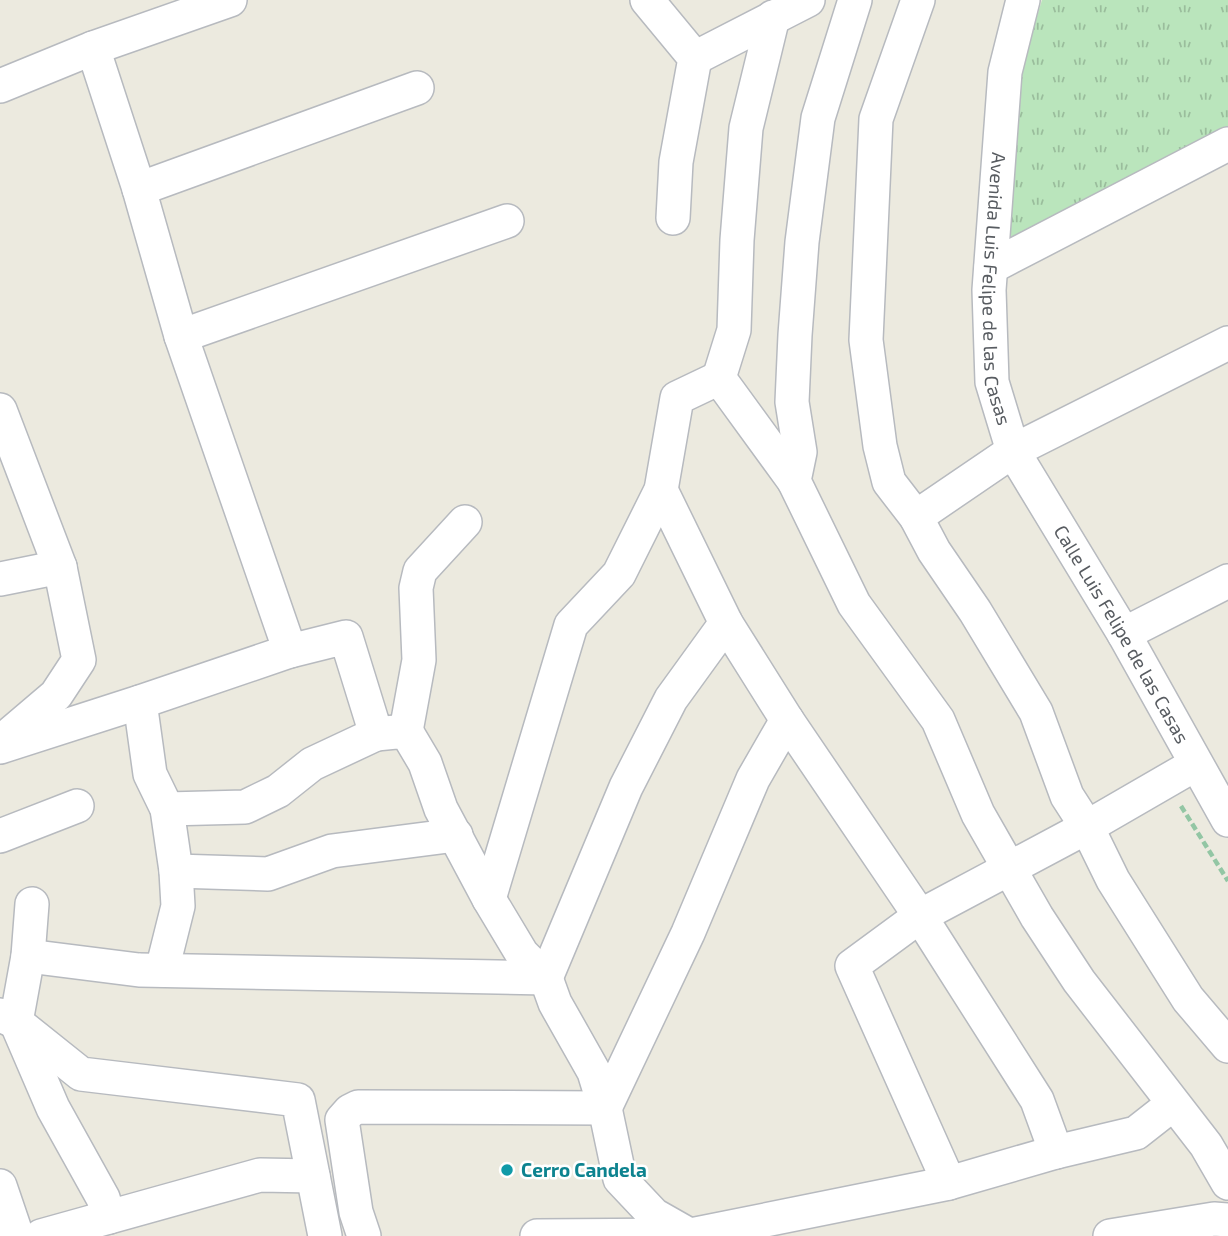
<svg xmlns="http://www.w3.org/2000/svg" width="1228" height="1236" font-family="'Exo 2',sans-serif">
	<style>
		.park { fill: url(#park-tufts) }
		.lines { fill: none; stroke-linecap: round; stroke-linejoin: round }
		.minor-casing { stroke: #b7babf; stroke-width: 36 }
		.path { stroke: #93c6a4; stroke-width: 4.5; stroke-dasharray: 7 3.5; stroke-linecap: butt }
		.minor { stroke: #fff; stroke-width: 33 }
		.culture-dot { fill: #0f9aa8; stroke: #fff; stroke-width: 2.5 }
		.labels { text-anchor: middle; stroke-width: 5; stroke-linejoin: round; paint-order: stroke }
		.street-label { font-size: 19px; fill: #585c61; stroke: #fff }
		.culture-label { font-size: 19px; font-weight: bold; fill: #0d838f; stroke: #fff; text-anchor: start }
	</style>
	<defs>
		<pattern id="park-tufts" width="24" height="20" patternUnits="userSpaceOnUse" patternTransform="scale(1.75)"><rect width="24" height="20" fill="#bae5bc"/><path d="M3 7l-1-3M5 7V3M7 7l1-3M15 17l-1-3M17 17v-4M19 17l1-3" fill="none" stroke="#9abd9c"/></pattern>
	</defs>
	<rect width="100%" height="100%" fill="#eceadf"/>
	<path class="park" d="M1042 0H1228V129L1007 242 1021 68Z"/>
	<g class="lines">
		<g class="minor-casing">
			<g id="minor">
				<path d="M647 0 695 58 676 162 673 218"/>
				<path d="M855 0 818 118 802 242 795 335 792 402 800 452 794 481 854 604 938 720 978 814 1037 917 1079 981 1206 1145 1228 1183"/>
				<path d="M918 0 876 119 866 340 880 446 889 482 916 517 934 551 975 611 1036 712 1067 796 1087 827 1113 880 1188 999 1228 1046"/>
				<path id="s1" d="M1023 0 1005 72 989 290 992 382 1013 451 1124 634 1228 820"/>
				<path d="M773 17 746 128 737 240 734 330 719 378 794 481"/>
				<path d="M93 48 139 189 181 336 290 651"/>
				<path d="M695 58 808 0"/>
				<path d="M0 86 93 48 230 0"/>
				<path d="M139 189 417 88"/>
				<path d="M991 267 1228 144"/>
				<path d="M181 336 507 221"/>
				<path d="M0 410 60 567 79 660 56 695 2 741"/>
				<path d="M661 490 726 623 787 720 920 916 1037 1100 1056 1152"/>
				<path d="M916 517 1013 451 1228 343"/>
				<path d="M0 579 60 567"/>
				<path d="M1124 634 1228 581"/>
				<path d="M140 702 150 774 167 809 176 871 178 906 162 970"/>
				<path d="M406 731 419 660 416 588 420 571 465 522"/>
				<path d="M0 747 140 702 290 651 346 637 376 734 406 731 425 763 441 809 489 899 522 954 546 978 555 1003 594 1072 605 1108 620 1179 654 1215 691 1236"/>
				<path d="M167 809 245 807 278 791 312 764 376 734"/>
				<path d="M0 836 77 806"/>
				<path d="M176 871 268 874 332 851 456 835"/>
				<path d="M489 899 571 625 619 574 661 490 677 398 719 378"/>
				<path d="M32 904 28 956 16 1022 53 1108 103 1198 109 1217"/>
				<path d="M28 956 139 970 546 978 626 787 671 699 726 623"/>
				<path d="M0 1015 16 1022 81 1074 298 1100 325 1236"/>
				<path d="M949 1183 852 966 920 916 1087 827 1196 764"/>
				<path d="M0 1186 17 1236"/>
				<path d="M41 1236 260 1175 313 1176"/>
				<path d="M364 1236 356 1212 342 1120 350 1111 358 1107 605 1108 688 933 753 779 787 720"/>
				<path d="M537 1236 691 1235 949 1183 1056 1152 1136 1133 1173 1104"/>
				<path d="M1110 1236 1214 1219 1228 1220"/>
			</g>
		</g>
		<path class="path" d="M1181 806 1228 881"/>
		<use href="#minor" class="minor"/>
	</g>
	<circle class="culture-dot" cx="507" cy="1170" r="7"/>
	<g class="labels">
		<g class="street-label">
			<text dy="7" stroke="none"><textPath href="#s1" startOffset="292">Avenida Luis Felipe de las Casas</textPath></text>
			<text dy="7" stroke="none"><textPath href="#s1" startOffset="670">Calle Luis Felipe de las Casas</textPath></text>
		</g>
		<g class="culture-label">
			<text x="521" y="1177">Cerro Candela</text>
		</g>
	</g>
</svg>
